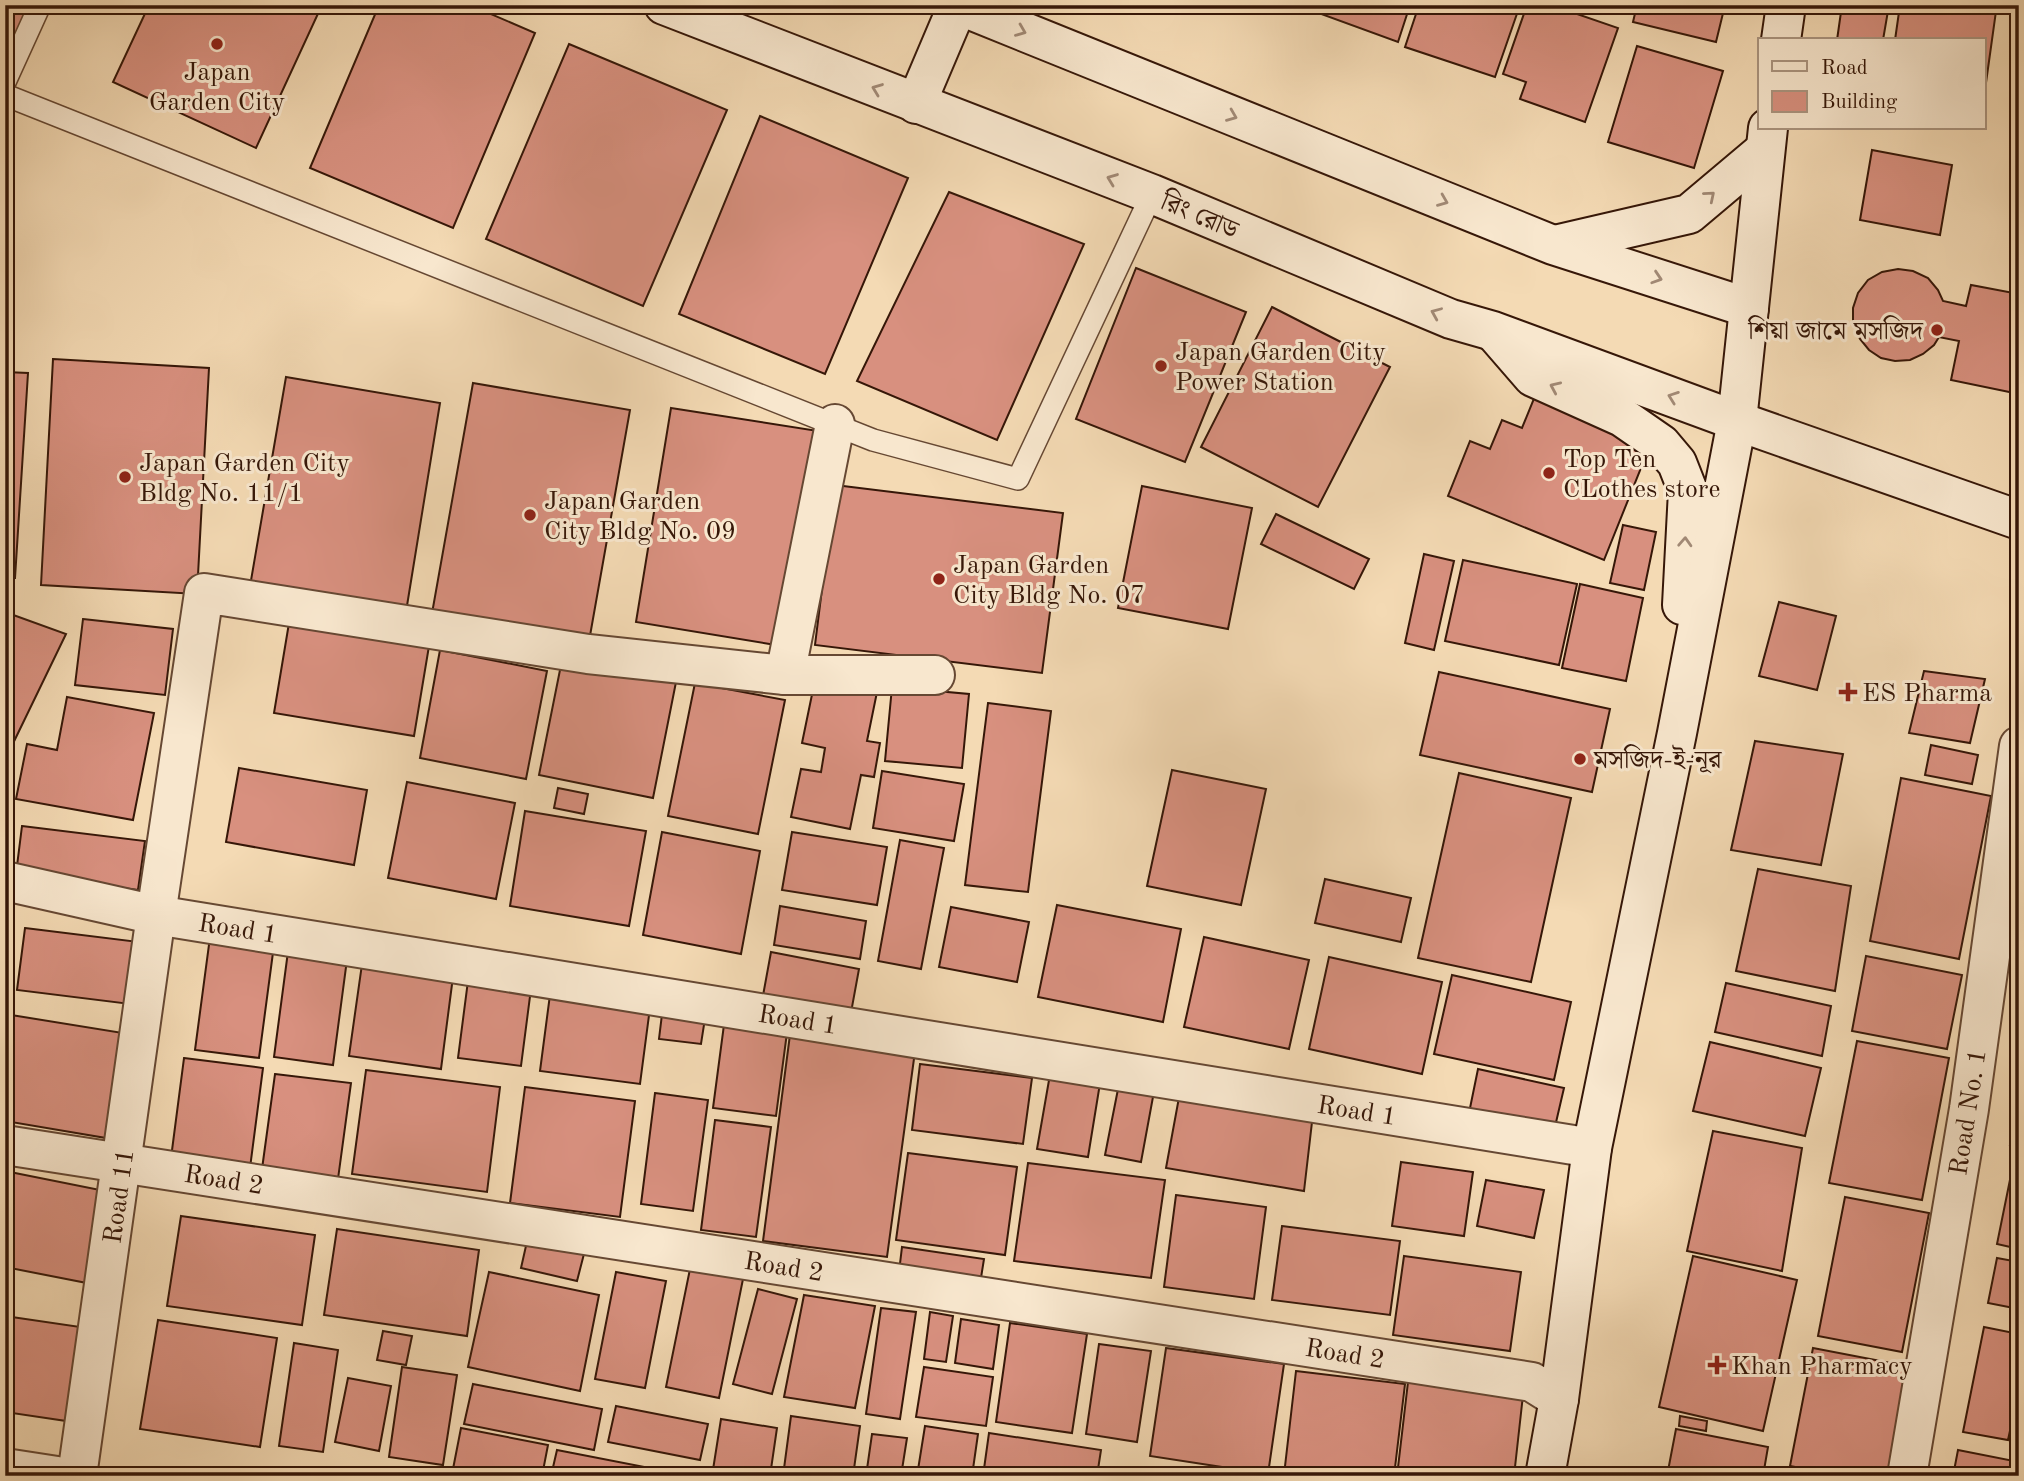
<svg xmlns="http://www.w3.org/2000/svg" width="2024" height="1481" font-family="'Old Standard TT','Noto Serif Bengali',serif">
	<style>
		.building { fill: #d8907f; stroke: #361708; stroke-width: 2 }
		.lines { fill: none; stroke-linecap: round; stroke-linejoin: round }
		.lane-casing { stroke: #664833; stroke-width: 24 }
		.street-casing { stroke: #664833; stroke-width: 42 }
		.secondary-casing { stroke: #361708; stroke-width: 42 }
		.lane { stroke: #f8e7ce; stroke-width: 21 }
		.street { stroke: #f8e7ce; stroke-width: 38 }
		.secondary { stroke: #f8e7ce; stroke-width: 38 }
		.oneway { stroke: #a18975 }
		.poi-dot { fill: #8f2418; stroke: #f8e7ce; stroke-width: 2.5 }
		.labels { text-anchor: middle; stroke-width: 6; stroke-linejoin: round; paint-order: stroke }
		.poi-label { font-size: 26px; fill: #361708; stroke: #f8e7ce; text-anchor: start }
		.street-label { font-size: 26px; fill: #361708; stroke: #f8e7ce }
	</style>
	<rect width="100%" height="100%" fill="#f4dab4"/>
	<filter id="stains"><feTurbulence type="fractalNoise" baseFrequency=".00286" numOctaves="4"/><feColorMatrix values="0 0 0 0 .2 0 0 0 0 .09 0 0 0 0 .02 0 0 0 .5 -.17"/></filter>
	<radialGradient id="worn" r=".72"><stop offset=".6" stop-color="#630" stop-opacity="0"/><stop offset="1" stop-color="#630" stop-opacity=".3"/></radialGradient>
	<g class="building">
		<path d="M5 5H34L5 58Z"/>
		<path d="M149 5H322L256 148 113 82Z"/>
		<path d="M379 5H470L535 33 453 228 310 168Z"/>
		<path d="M1303 5H1410L1398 42 1302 7Z"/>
		<path d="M1419 5H1520L1495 77 1405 47Z"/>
		<path d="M1527 5H1551L1618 28 1585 122 1520 99 1526 82 1503 74Z"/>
		<path d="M1602 5H1622L1620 12Z"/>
		<path d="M1637 5H1725L1716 42 1633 22Z"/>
		<path d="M1842 5H1889L1883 40H1837Z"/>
		<path d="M1900 5H2019V14L1996 11 1984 97V40H1895Z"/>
		<path d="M569 44 727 110 643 306 486 239Z"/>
		<path d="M1637 46 1723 71 1694 168 1608 142Z"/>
		<path d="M760 116 908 178 825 374 679 314Z"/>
		<path d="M1872 150 1952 165 1940 235 1860 220Z"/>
		<path d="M949 192 1084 244 997 440 857 381Z"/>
		<path d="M1136 268 1246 312 1185 462 1076 419Z"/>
		<path d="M1898 269 1913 271 1928 278 1938 290 1943 301 1966 306 1971 285 2019 294V394L1951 380 1959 341 1939 337 1934 345 1923 354 1910 360 1895 361 1881 358 1869 350 1860 339 1853 324V308L1858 293 1868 280 1882 272Z"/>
		<path d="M1272 307 1390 367 1318 507 1201 447Z"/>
		<path d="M53 359 209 368 197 594 41 585Z"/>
		<path d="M5 372 28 373 15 578H5Z"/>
		<path d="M286 377 440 403 405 618 249 592Z"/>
		<path d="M473 383 630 410 588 647 431 619Z"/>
		<path d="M1535 396 1651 443 1604 560 1448 496 1470 441 1490 449 1502 420 1522 428Z"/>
		<path d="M671 408 818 431 782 646 636 622Z"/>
		<path d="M835 485 1063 513 1042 673 815 645Z"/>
		<path d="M1142 486 1252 508 1228 629 1118 608Z"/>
		<path d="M1276 514 1369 559 1354 589 1261 544Z"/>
		<path d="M1623 525 1656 532 1644 590 1610 583Z"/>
		<path d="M1424 554 1454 561 1434 650 1405 643Z"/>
		<path d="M1463 560 1577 584 1559 665 1445 641Z"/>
		<path d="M1580 584 1643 598 1626 681 1562 668Z"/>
		<path d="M1779 602 1836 616 1817 690 1759 676Z"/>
		<path d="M291 611 431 634 414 736 274 713Z"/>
		<path d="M5 612 66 634 5 760Z"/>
		<path d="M83 619 173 629 165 695 75 685Z"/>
		<path d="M440 650 547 671 526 779 420 758Z"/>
		<path d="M563 655 677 677 653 798 539 775Z"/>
		<path d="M1924 671 1985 679 1970 743 1909 733Z"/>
		<path d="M1439 672 1610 709 1592 792 1420 755Z"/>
		<path d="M815 680 877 692 867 741 880 743 874 777 861 775 850 829 791 817 801 769 821 772 825 748 802 743Z"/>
		<path d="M695 683 785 700 758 834 668 816Z"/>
		<path d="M892 687 969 694 962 768 885 761Z"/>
		<path d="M67 697 154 713 133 820 16 799 27 744 57 750Z"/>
		<path d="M988 703 1051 711 1028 892 965 885Z"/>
		<path d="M1755 741 1843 754 1821 865 1731 850Z"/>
		<path d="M1931 745 1978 755 1972 784 1925 775Z"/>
		<path d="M239 768 367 790 354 865 226 842Z"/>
		<path d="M1172 770 1266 789 1241 905 1147 886Z"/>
		<path d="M882 771 964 784 954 841 873 828Z"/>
		<path d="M1459 773 1571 798 1531 982 1418 958Z"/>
		<path d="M1901 778 1991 796 1959 959 1870 941Z"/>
		<path d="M407 782 515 803 496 899 388 878Z"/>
		<path d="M558 788 588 794 584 814 554 808Z"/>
		<path d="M525 811 646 831 629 926 510 906Z"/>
		<path d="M22 826 145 841 138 890 16 874Z"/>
		<path d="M662 832 760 851 741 954 643 935Z"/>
		<path d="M792 832 887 847 877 905 782 890Z"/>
		<path d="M900 840 944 848 921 969 878 961Z"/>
		<path d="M1758 869 1851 886 1835 991 1736 971Z"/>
		<path d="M1325 879 1411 898 1401 942 1315 923Z"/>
		<path d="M1057 905 1181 929 1163 1022 1038 997Z"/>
		<path d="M780 906 866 921 860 959 774 945Z"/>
		<path d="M951 907 1029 922 1017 982 939 967Z"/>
		<path d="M25 928 147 943 138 1005 17 990Z"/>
		<path d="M210 937 274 945 259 1058 195 1050Z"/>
		<path d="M1204 937 1309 960 1289 1049 1184 1027Z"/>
		<path d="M289 944 348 952 333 1065 274 1057Z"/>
		<path d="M771 952 859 969 850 1018 762 1001Z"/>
		<path d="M1866 956 1962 975 1947 1049 1852 1031Z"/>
		<path d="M363 957 454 969 441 1069 349 1056Z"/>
		<path d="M1329 957 1442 982 1422 1074 1309 1049Z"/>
		<path d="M469 973 532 981 521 1066 458 1058Z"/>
		<path d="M1452 975 1571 1002 1554 1080 1434 1054Z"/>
		<path d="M1726 983 1831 1006 1822 1056 1715 1032Z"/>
		<path d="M551 987 651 1000 640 1084 540 1071Z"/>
		<path d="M663 1006 706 1012 701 1044 659 1039Z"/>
		<path d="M5 1014 129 1034 112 1139 5 1121Z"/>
		<path d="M725 1017 788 1025 776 1116 713 1108Z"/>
		<path d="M791 1027 916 1044 887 1257 763 1241Z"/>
		<path d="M1857 1041 1949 1058 1922 1200 1829 1183Z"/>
		<path d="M1710 1042 1821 1068 1805 1136 1693 1111Z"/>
		<path d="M184 1058 263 1068 250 1168 171 1158Z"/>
		<path d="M1052 1063 1102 1071 1088 1157 1037 1149Z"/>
		<path d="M920 1064 1032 1078 1023 1144 912 1130Z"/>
		<path d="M1478 1069 1564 1088 1554 1131 1469 1113Z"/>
		<path d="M366 1070 500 1087 487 1192 352 1174Z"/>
		<path d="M275 1074 351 1083 338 1179 262 1169Z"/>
		<path d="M1120 1079 1155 1086 1141 1162 1105 1155Z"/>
		<path d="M525 1087 635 1101 620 1217 510 1203Z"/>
		<path d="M1180 1092 1312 1122 1304 1191 1166 1168Z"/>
		<path d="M655 1093 708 1100 693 1211 641 1204Z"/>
		<path d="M715 1120 771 1127 756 1237 701 1230Z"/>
		<path d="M2015 1121 2019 1122V1146L2010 1145Z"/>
		<path d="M1713 1131 1802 1148 1782 1271 1687 1251Z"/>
		<path d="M908 1153 1017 1167 1005 1255 896 1240Z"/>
		<path d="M2015 1155 2019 1156V1249L1997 1244Z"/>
		<path d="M1401 1162 1473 1172 1464 1236 1392 1226Z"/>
		<path d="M1028 1163 1165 1180 1151 1278 1014 1261Z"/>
		<path d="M5 1171 115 1193 97 1285 5 1267Z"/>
		<path d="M1486 1180 1544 1190 1534 1238 1477 1226Z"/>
		<path d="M1176 1195 1266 1207 1254 1299 1164 1287Z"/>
		<path d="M1845 1197 1929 1213 1902 1352 1818 1336Z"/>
		<path d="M181 1216 315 1235 302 1325 167 1306Z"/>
		<path d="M1282 1226 1400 1241 1390 1315 1272 1300Z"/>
		<path d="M337 1229 479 1250 467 1336 324 1315Z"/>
		<path d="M528 1237 585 1250 577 1281 521 1268Z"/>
		<path d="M902 1247 984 1259 980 1284 899 1272Z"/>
		<path d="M1404 1256 1521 1272 1510 1351 1393 1335Z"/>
		<path d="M1693 1256 1797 1280 1763 1431 1659 1407Z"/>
		<path d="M1997 1258 2019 1262V1309L1988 1303Z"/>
		<path d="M690 1269 743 1279 719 1398 666 1387Z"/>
		<path d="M489 1272 599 1295 580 1391 468 1367Z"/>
		<path d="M616 1272 666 1281 645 1388 595 1379Z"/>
		<path d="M758 1289 797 1299 772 1394 733 1384Z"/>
		<path d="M804 1295 875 1306 855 1408 784 1397Z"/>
		<path d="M881 1308 916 1312 900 1419 866 1414Z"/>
		<path d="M930 1312 953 1316 946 1362 924 1359Z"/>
		<path d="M5 1316 94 1329 80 1423 5 1412Z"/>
		<path d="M961 1319 999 1325 993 1369 955 1363Z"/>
		<path d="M158 1320 277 1338 260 1447 140 1429Z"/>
		<path d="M1010 1323 1087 1334 1072 1433 996 1422Z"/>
		<path d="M1984 1327 2019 1334V1389L2008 1440 1963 1432Z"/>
		<path d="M383 1331 412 1336 406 1365 377 1360Z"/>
		<path d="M294 1343 338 1350 323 1452 279 1446Z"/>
		<path d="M1099 1344 1151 1351 1137 1442 1086 1434Z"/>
		<path d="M1166 1348 1284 1364 1268 1474 1150 1456Z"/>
		<path d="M1813 1348 1912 1367 1891 1476H1842L1790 1466Z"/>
		<path d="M402 1367 457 1375 443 1465 389 1457Z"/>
		<path d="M924 1367 993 1377 986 1426 916 1417Z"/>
		<path d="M1296 1371 1405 1384 1394 1476 1284 1475Z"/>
		<path d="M348 1378 391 1386 379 1451 335 1442Z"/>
		<path d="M1408 1382 1523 1395 1514 1476H1397Z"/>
		<path d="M473 1384 602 1409 594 1450 464 1424Z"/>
		<path d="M616 1406 708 1424 700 1460 608 1442Z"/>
		<path d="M791 1416 860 1426 853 1476H783Z"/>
		<path d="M1680 1416 1707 1421 1706 1431 1679 1426Z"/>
		<path d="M721 1419 777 1428 770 1476H712Z"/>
		<path d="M925 1426 978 1434 972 1476H917Z"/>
		<path d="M461 1428 548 1445 542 1476H489L453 1469Z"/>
		<path d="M1676 1429 1768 1447 1763 1476H1667Z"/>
		<path d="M989 1433 1101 1450 1097 1476H983Z"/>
		<path d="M872 1434 907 1438 901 1476H866Z"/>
		<path d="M557 1450 665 1471 664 1476H551Z"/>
		<path d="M1958 1450 2019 1462V1476H1953Z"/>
		<path d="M1107 1468 1162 1476H1106Z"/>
	</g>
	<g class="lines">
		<g class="lane-casing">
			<g id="lane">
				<path d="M5 82 40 5"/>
				<path d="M5 95 873 440 1018 479 1152 194"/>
			</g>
		</g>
		<g class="street-casing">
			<g id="street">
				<path d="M785 675 835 424"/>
				<path d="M5 881 156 915 1592 1148"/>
				<path d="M5 1145 1532 1382 1559 1399"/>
				<path d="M5 1468 57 1476"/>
				<path d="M77 1476 156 915 204 593 588 654 785 675H935"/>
				<path d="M1907 1476 1969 1109 2019 746"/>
			</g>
		</g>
		<g class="secondary-casing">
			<g id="secondary">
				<path d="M664 5 1152 194 1451 319 1493 331 1737 421 2019 520"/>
				<path d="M958 5 1553 245 1749 308"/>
				<path d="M1781 40 1786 5"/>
				<path d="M916 104 958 5"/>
				<path d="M1555 245 1689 214 1765 150"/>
				<path d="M1494 332 1533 377 1622 417 1661 444 1677 463 1688 491 1682 605"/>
				<path d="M1545 1476 1559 1399 1592 1148 1677 733 1737 421 1768 128"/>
			</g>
		</g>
		<use href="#lane" class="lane"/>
		<use href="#street" class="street"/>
		<use href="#secondary" class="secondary"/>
	</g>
	<defs><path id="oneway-chevron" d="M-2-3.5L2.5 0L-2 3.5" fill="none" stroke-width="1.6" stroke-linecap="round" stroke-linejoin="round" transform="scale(1.75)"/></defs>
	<g class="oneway">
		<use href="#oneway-chevron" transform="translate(1021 31) rotate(22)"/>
		<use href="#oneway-chevron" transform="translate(877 89) rotate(-159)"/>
		<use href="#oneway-chevron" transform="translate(1232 116) rotate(22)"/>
		<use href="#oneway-chevron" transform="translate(1112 179) rotate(-159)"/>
		<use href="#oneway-chevron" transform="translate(1710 196) rotate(-40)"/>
		<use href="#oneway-chevron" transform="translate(1443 201) rotate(22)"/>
		<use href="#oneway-chevron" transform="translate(1657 278) rotate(18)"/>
		<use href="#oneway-chevron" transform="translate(1436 313) rotate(-157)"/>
		<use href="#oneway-chevron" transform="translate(1555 387) rotate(-156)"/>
		<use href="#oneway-chevron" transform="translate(1673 397) rotate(-160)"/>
		<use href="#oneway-chevron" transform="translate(1685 542) rotate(-87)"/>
	</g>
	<g class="poi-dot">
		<circle cx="217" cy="44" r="7"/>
		<circle cx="1937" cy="330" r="7"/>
		<circle cx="1161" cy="366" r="7"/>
		<circle cx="1549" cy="473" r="7"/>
		<circle cx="125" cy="477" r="7"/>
		<circle cx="530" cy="515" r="7"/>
		<circle cx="939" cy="579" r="7"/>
		<path d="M1844.5 681.5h7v7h7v7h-7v7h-7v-7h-7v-7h7z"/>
		<circle cx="1580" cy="759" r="7"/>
		<path d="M1713.5 1354.5h7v7h7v7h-7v7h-7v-7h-7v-7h7z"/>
	</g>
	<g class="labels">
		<g class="poi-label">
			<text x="217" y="80" text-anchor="middle">Japan<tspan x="217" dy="30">Garden City</tspan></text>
			<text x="1923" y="339" text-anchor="end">শিয়া জামে মসজিদ</text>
			<text x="1175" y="360">Japan Garden City<tspan x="1175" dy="30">Power Station</tspan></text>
			<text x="1563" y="467">Top Ten<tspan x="1563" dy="30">CLothes store</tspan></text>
			<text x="139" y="471">Japan Garden City<tspan x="139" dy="30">Bldg No. 11/1</tspan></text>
			<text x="544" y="509">Japan Garden<tspan x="544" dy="30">City Bldg No. 09</tspan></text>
			<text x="953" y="573">Japan Garden<tspan x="953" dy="30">City Bldg No. 07</tspan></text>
			<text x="1862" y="701">ES Pharma</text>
			<text x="1594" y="768">মসজিদ-ই-নূর</text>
			<text x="1731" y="1374">Khan Pharmacy</text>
		</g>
		<g class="street-label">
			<text transform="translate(1200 215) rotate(23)" y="9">রিং রোড</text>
			<text transform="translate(238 928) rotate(9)" y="9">Road 1</text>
			<text transform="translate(798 1019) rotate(9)" y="9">Road 1</text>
			<text transform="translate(1357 1110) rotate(9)" y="9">Road 1</text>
			<text transform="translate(1967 1112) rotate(-81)" y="9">Road No. 1</text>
			<text transform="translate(224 1179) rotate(9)" y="9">Road 2</text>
			<text transform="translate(118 1196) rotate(-82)" y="9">Road 11</text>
			<text transform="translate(784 1266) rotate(9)" y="9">Road 2</text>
			<text transform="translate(1345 1353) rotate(9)" y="9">Road 2</text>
		</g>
	</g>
	<rect width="2024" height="1481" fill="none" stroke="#f4dab4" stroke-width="28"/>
	<rect x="7" y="7" width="2010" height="1467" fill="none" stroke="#361708" stroke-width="3.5"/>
	<rect x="14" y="14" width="1996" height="1453" fill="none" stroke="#361708" stroke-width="2"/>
	<rect x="1758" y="38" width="228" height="91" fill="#f8e7ce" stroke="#aa947f" stroke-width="2"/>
	<rect x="1772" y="61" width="35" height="10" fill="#f8e7ce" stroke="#aa947f" stroke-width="2"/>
	<text x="1821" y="74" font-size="21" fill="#361708">Road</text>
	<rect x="1772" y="91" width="35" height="21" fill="#d8907f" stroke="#aa947f" stroke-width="2"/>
	<text x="1821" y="108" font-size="21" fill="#361708">Building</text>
	<rect width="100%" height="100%" filter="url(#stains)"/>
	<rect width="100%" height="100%" fill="url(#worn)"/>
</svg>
